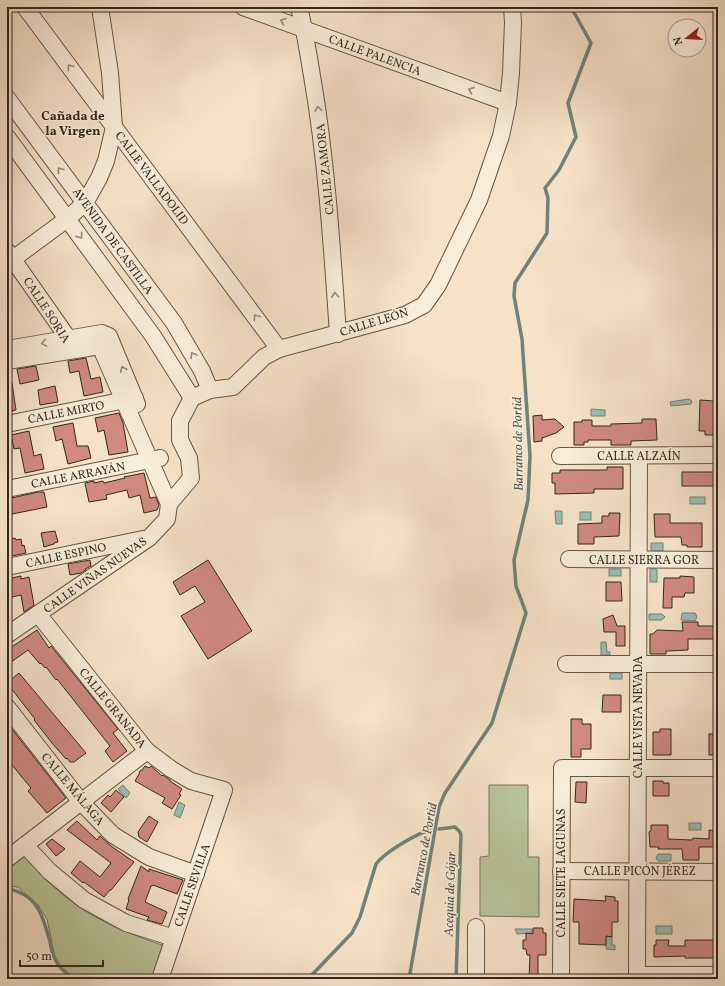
<svg xmlns="http://www.w3.org/2000/svg" width="725" height="986" font-family="Vollkorn,serif">
	<style>
		.green { fill: #b8c498; stroke: #75765c }
		.water { fill: #9cbeb6; stroke: #72827a }
		.lines { fill: none; stroke-linecap: round; stroke-linejoin: round }
		.stream { stroke: #72827a; stroke-width: 3.5 }
		.building { fill: #d08a81; stroke: #32271f }
		.minor-casing { stroke: #635649; stroke-width: 18 }
		.minor { stroke: #f8ecdb; stroke-width: 16 }
		.oneway { stroke: #958a7d }
		.labels { text-anchor: middle; stroke-width: 3; stroke-linejoin: round; paint-order: stroke }
		.street-label { font-size: 12px; fill: #32271f; stroke: #f8ecdb }
		.neighbourhood-label { font-size: 13px; font-weight: bold; fill: #32271f; stroke: #f8ecdb }
		.water-label { font-size: 13px; font-style: italic; fill: #52544c; stroke: #f8ecdb }
	</style>
	<rect width="100%" height="100%" fill="#f5e2c8"/>
	<filter id="stains"><feTurbulence type="fractalNoise" baseFrequency=".005" numOctaves="4"/><feColorMatrix values="0 0 0 0 .2 0 0 0 0 .09 0 0 0 0 .02 0 0 0 .5 -.17"/></filter>
	<radialGradient id="worn" r=".72"><stop offset=".6" stop-color="#630" stop-opacity="0"/><stop offset="1" stop-color="#630" stop-opacity=".3"/></radialGradient>
	<g class="green">
		<path d="M489 785H528V857H539V917L480 916V857L489 856Z"/>
		<path d="M24 855C65 906 105 926 165 946L154 979H76L60 966 55 957 47 919 38 905 18 887 7 886V869Z"/>
	</g>
	<g class="water">
		<path d="M689 399 692 401 691 404 671 406 670 402Z"/>
		<path d="M591 409 605 410V416H591Z"/>
		<rect x="690" y="497" width="15" height="7"/>
		<path d="M555 511H562V524H556Z"/>
		<rect x="580" y="512" width="11" height="8"/>
		<rect x="651" y="543" width="12" height="8"/>
		<rect x="609" y="569" width="12" height="7"/>
		<rect x="650" y="569" width="7" height="13"/>
		<path d="M682 613H695L697 617 695 621 681 620Z"/>
		<path d="M649 614H662L665 617 662 620H649Z"/>
		<path d="M601 642H606L607 652H610V655H601Z"/>
		<rect x="610" y="673" width="12" height="6"/>
		<path d="M123 785 130 793 126 798 118 789Z"/>
		<path d="M179 802 185 805 180 818 174 815Z"/>
		<rect x="689" y="823" width="12" height="7"/>
		<path d="M658 854H671V861H658L656 858Z"/>
		<rect x="656" y="926" width="16" height="8"/>
		<path d="M515 929H532V933L517 934Z"/>
		<path d="M606 936 612 937V945H615V950L606 949Z"/>
	</g>
	<g class="lines">
		<g class="stream">
			<path d="M439 829 455 827 460 832 461 835 456 979"/>
			<path d="M7 889C37 893 43 916 50 942 51 947 52 954 55 959 59 968 66 973 74 979"/>
			<path d="M308 979 352 933 360 917 376 864C385 852 416 834 430 830"/>
			<path d="M409 979 439 807 445 793 492 723 526 613 516 586 514 560 528 500 530 456 522 339 514 296 515 283 547 233 548 198 545 188 559 170 576 137 568 103 591 43 571 7"/>
		</g>
	</g>
	<g class="building">
		<path d="M86 358 91 379 100 377 103 392 84 396 79 371 70 373 68 361Z"/>
		<path d="M36 366 39 380 20 384 17 369Z"/>
		<path d="M7 383H12L16 410 7 412Z"/>
		<path d="M55 386 58 402 40 405 38 390Z"/>
		<path d="M700 400 714 401 715 435H705V431H699Z"/>
		<path d="M119 413 123 423 128 452 109 455 104 430 98 432 95 418Z"/>
		<path d="M542 415V420L555 419 564 427 556 433 542 438V441L534 442 533 416Z"/>
		<path d="M642 419H656L657 440 631 441V445H611V440H588V442H584V445H574V422H582V420H592V426H611V424L642 423Z"/>
		<path d="M73 423 77 446H88L91 458 68 464 62 439 56 441 53 427Z"/>
		<path d="M29 431 34 456 41 454 44 469 25 473 20 448 14 449 11 435Z"/>
		<path d="M607 467H623V489H594V493L555 494V483H552V473H560V470H607Z"/>
		<rect x="682" y="472" width="36" height="14"/>
		<path d="M144 473 150 498 156 497 159 505 157 510 144 513 140 495 129 498 127 490 106 495 107 499 89 502 85 483 94 481V483L103 481 104 483 125 478 124 477Z"/>
		<path d="M38 492H44L47 507 7 515V499Z"/>
		<path d="M609 513H620L619 536 594 537V544H578V524L602 523V516H609Z"/>
		<path d="M654 514H670V523H702V547H687V545H682L681 537H655Z"/>
		<path d="M55 531 58 542 54 543V544L44 547 41 533Z"/>
		<path d="M15 538 16 540 21 539 22 546 24 545 26 553 7 557V540Z"/>
		<path d="M90 560 91 566 85 569 86 570 81 573 70 575 68 564Z"/>
		<path d="M208 560 252 631 208 659 181 616 205 602 195 586 180 595 173 582Z"/>
		<path d="M21 576V579L29 577 34 605 24 612 21 595 7 598V579Z"/>
		<path d="M680 576 694 577V593H685L684 597H672V608H663L664 578H680Z"/>
		<path d="M606 582H621L622 601H606Z"/>
		<path d="M613 615 617 626H625V646H616V632H604L603 619Z"/>
		<path d="M682 622H698V626H718V639H688V650L668 651H666V654H650V634H653L657 630 683 631Z"/>
		<path d="M37 630 49 648 51 646 118 729 113 733 127 751 113 762 105 751 110 746 57 679 56 680 46 667 45 668 41 663 40 664 28 650 7 665V650Z"/>
		<path d="M19 673 86 753 74 762H70L67 758 66 759 52 743 34 720 35 719 7 683Z"/>
		<path d="M603 695H621V712H602Z"/>
		<path d="M571 719H582V724H591V749H581V757H571Z"/>
		<path d="M11 728 66 798 47 813 28 791 31 788 12 765 11 766 7 761V731Z"/>
		<path d="M660 729H671V755H653V732H660Z"/>
		<rect x="709" y="734" width="9" height="21"/>
		<path d="M145 766 149 768 151 766 162 776 163 775 170 780V781L182 789 179 794 181 795 172 809 162 803 165 798 135 781 139 774 140 771 142 770Z"/>
		<path d="M653 781H663V783H669V796H653Z"/>
		<path d="M576 782H587L586 803 575 802Z"/>
		<path d="M116 790 124 797 111 812 101 803 108 795 110 797Z"/>
		<path d="M149 816 158 822 147 842 139 837 138 832Z"/>
		<path d="M77 821 97 840 100 836 111 846 134 862 111 890H110L104 897 84 882 83 883 71 873 80 861 100 877 111 863 67 830Z"/>
		<path d="M651 825H668V839L692 840 693 838 709 839V830L718 831V847H699V860H683L682 849H658L659 847H650L649 832 651 831Z"/>
		<path d="M52 839 65 849 56 856 46 844Z"/>
		<path d="M141 866 149 872V869L183 880 177 894 153 885 152 886H151L145 902 167 912 162 924 147 920 149 917 126 909 129 900 128 899Z"/>
		<path d="M605 896 615 897V901H618V922H612V937L606 936V945L579 944V922H573L574 899 606 901Z"/>
		<path d="M533 928H543V933H546V955H538V979H529L530 955H527L526 949H523V940H526V933L533 934Z"/>
		<path d="M656 940H669L668 946H685V940H718V958H685V956L654 957V945H656Z"/>
	</g>
	<g class="lines">
		<g class="minor-casing">
			<g id="minor">
				<path d="M25 7 279 349"/>
				<path d="M243 7 508 103"/>
				<path d="M299 7C305 32 309 57 313 82 327 165 332 249 338 334"/>
				<path d="M7 98 174 323 202 371 210 390"/>
				<path d="M7 137 153 336 192 398"/>
				<path d="M7 251 68 338 71 348"/>
				<path d="M7 263 13 259 67 219 85 203 99 178 106 161 114 127 110 73 100 7"/>
				<path d="M7 349 102 333 109 336 137 404"/>
				<path d="M7 361 100 346 169 504 167 519 149 538 7 635"/>
				<path d="M7 424 135 398"/>
				<path d="M560 456 718 455"/>
				<path d="M7 489 160 458"/>
				<path d="M169 504 191 478 189 458 180 440V421L192 398 210 390 233 387 264 357 279 349 405 315 424 305 438 285 479 200 501 136 508 103 511 73 513 22 512 7"/>
				<path d="M569 559 718 560"/>
				<path d="M7 567 143 539"/>
				<path d="M38 614 147 751 171 769 191 781 224 790 160 979"/>
				<path d="M566 664H718"/>
				<path d="M7 707 81 802 113 835 149 857 196 874"/>
				<path d="M25 845 49 871 84 900 126 923 174 938"/>
				<path d="M7 859 147 751"/>
				<path d="M561 871 718 872"/>
				<path d="M476 927V979"/>
				<path d="M637 975H718"/>
				<path d="M561 979 562 768H718"/>
				<path d="M637 979 639 456"/>
			</g>
		</g>
		<use href="#minor" class="minor"/>
	</g>
	<defs><path id="oneway-chevron" d="M-2-3.5L2.5 0L-2 3.5" fill="none" stroke-width="1.6" stroke-linecap="round" stroke-linejoin="round"/></defs>
	<g class="oneway">
		<use href="#oneway-chevron" transform="translate(283 21) rotate(-160)"/>
		<use href="#oneway-chevron" transform="translate(70 67) rotate(-127)"/>
		<use href="#oneway-chevron" transform="translate(471 90) rotate(-160)"/>
		<use href="#oneway-chevron" transform="translate(318 109) rotate(-99)"/>
		<use href="#oneway-chevron" transform="translate(60 170) rotate(-127)"/>
		<use href="#oneway-chevron" transform="translate(80 236) rotate(54)"/>
		<use href="#oneway-chevron" transform="translate(335 295) rotate(-94)"/>
		<use href="#oneway-chevron" transform="translate(256 317) rotate(-127)"/>
		<use href="#oneway-chevron" transform="translate(44 343) rotate(170)"/>
		<use href="#oneway-chevron" transform="translate(193 355) rotate(-121)"/>
		<use href="#oneway-chevron" transform="translate(123 369) rotate(-113)"/>
	</g>
	<g class="labels">
		<g class="street-label">
			<text transform="translate(375 55) rotate(20)" y="4">CALLE PALENCIA</text>
			<text transform="translate(325 169) rotate(-96)" y="4">CALLE ZAMORA</text>
			<text transform="translate(152 178) rotate(53)" y="4">CALLE VALLADOLID</text>
			<text transform="translate(113 241) rotate(54)" y="4">AVENIDA DE CASTILLA</text>
			<text transform="translate(47 310) rotate(57)" y="4">CALLE SORIA</text>
			<text transform="translate(374 322) rotate(-17)" y="4">CALLE LEÓN</text>
			<text transform="translate(66 412) rotate(-11)" y="4">CALLE MIRTO</text>
			<text x="639" y="460">CALLE ALZAÍN</text>
			<text transform="translate(78 475) rotate(-11)" y="4">CALLE ARRAYÁN</text>
			<text transform="translate(66 555) rotate(-12)" y="4">CALLE ESPINO</text>
			<text x="644" y="564">CALLE SIERRA GOR</text>
			<text transform="translate(95 575) rotate(-35)" y="4">CALLE VIÑAS NUEVAS</text>
			<text transform="translate(113 708) rotate(51)" y="4">CALLE GRANADA</text>
			<text transform="translate(638 717) rotate(-90)" y="4">CALLE VISTA NEVADA</text>
			<text transform="translate(73 789) rotate(50)" y="4">CALLE MÁLAGA</text>
			<text x="640" y="875">CALLE PICÓN JÉREZ</text>
			<text transform="translate(561 873) rotate(-90)" y="4">CALLE SIETE LAGUNAS</text>
			<text transform="translate(192 885) rotate(-71)" y="4">CALLE SEVILLA</text>
		</g>
		<g class="neighbourhood-label">
			<text x="73" y="120">Cañada de<tspan x="73" dy="15">la Virgen</tspan></text>
		</g>
		<g class="water-label">
			<text transform="translate(517 444) rotate(-91)" y="5">Barranco de Portid</text>
			<text transform="translate(423 849) rotate(-79)" y="5">Barranco de Portid</text>
			<text transform="translate(449 894) rotate(-88)" y="5">Acequia de Gójar</text>
		</g>
	</g>
	<rect width="725" height="986" fill="none" stroke="#f5e2c8" stroke-width="24"/>
	<rect x="8" y="8" width="709" height="970" fill="none" stroke="#32271f" stroke-width="2"/>
	<rect x="12" y="12" width="701" height="962" fill="none" stroke="#32271f"/>
	<g transform="translate(687 38) rotate(252)"><circle r="19" fill="#f8ecdb" stroke="#a99d90"/>
	<path d="M0-3L7 15L0 10L-7 15Z" fill="#8f2418"/>
	<text y="-6" font-size="11" font-weight="bold" text-anchor="middle" fill="#32271f">N</text>
	</g>
	<path d="M20 960v6h83v-6" fill="none" stroke="#32271f" stroke-width="2"/>
	<text x="26" y="960" font-size="12" fill="#32271f" stroke="#f8ecdb" stroke-width="3" paint-order="stroke">50 m</text>
	<rect width="100%" height="100%" filter="url(#stains)"/>
	<rect width="100%" height="100%" fill="url(#worn)"/>
</svg>
